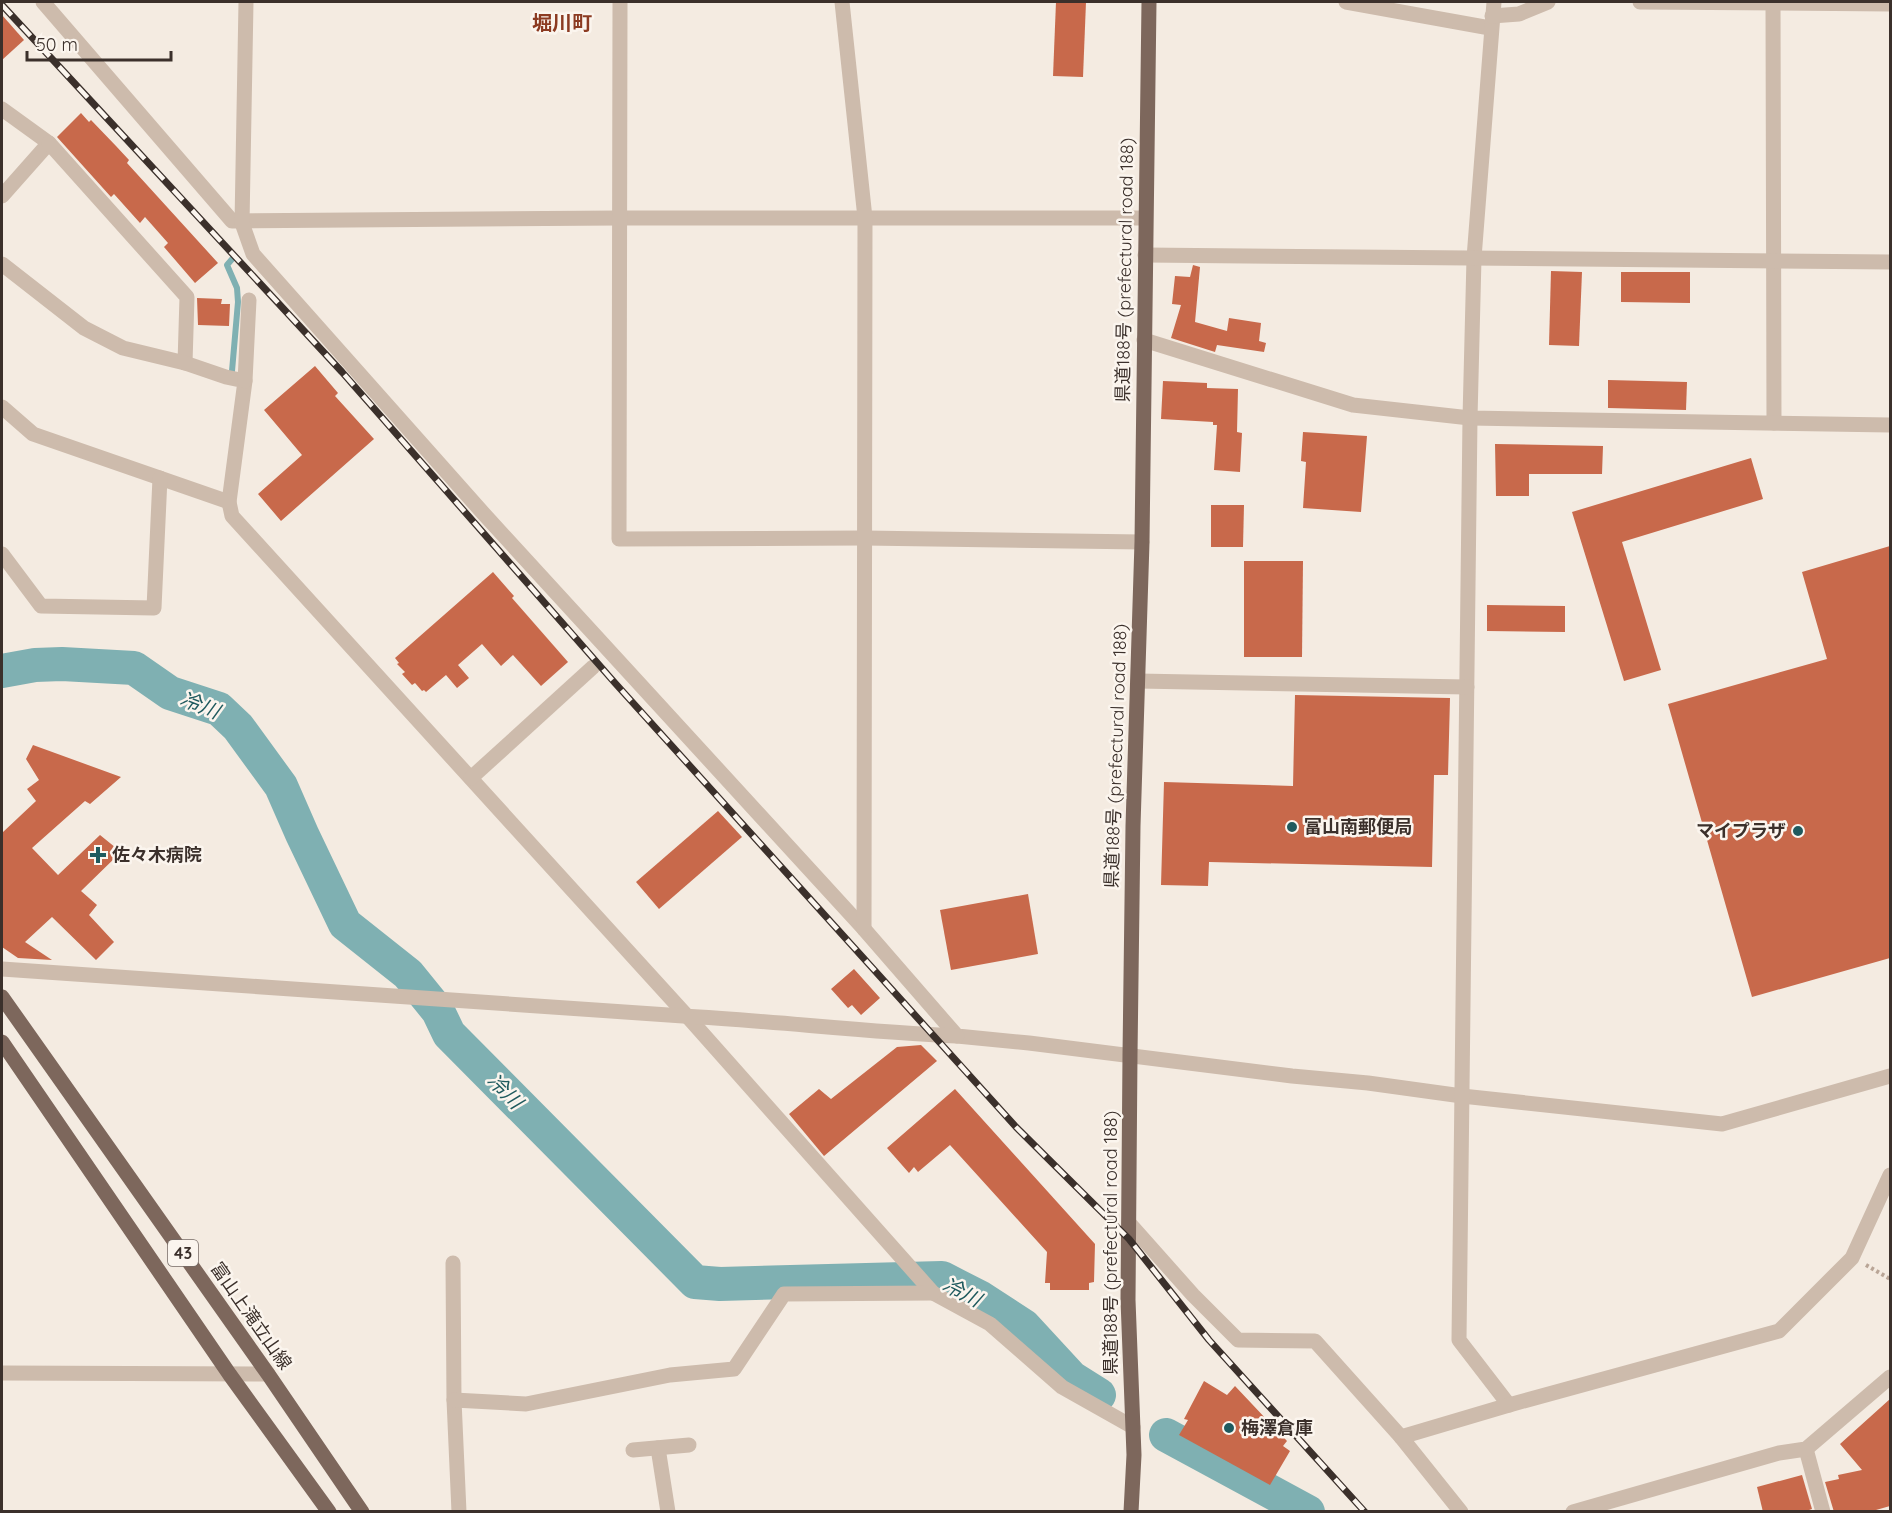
<svg xmlns="http://www.w3.org/2000/svg" width="1892" height="1513" font-family="Quicksand,'Noto Sans JP',sans-serif">
	<style>
		.lines { fill: none; stroke-linecap: round; stroke-linejoin: round }
		.stream { stroke: #7fb0b2; stroke-width: 6 }
		.river { stroke: #7fb0b2; stroke-width: 34 }
		.building { fill: #c8694b }
		.path { stroke: #b9a596; stroke-width: 4; stroke-dasharray: 3 3; stroke-linecap: butt }
		.minor { stroke: #cdbbac; stroke-width: 15 }
		.major { stroke: #7d675c; stroke-width: 15 }
		.rail-casing { stroke: #3b302b; stroke-width: 7 }
		.rail { stroke: #fbf5ee; stroke-width: 4.5; stroke-dasharray: 14; stroke-linecap: butt }
		.poi-dot { fill: #1f5a5e; stroke: #fbf5ee; stroke-width: 2 }
		.labels { text-anchor: middle; stroke-width: 5; stroke-linejoin: round; paint-order: stroke }
		.shield { fill: #fbf5ee; stroke: #756b66; stroke-width: 1.5 }
		.shield-label { font-size: 16px; font-weight: bold; fill: #3b302b }
		.street-label { font-size: 18px; fill: #3b302b; stroke: #fbf5ee }
		.poi-label { font-size: 18px; font-weight: bold; fill: #3b302b; stroke: #fbf5ee; text-anchor: start }
		.neighbourhood-label { font-size: 20px; font-weight: bold; fill: #8c3b22; stroke: #fbf5ee }
		.water-label { font-size: 20px; font-style: italic; fill: #1f5a5e; stroke: #fbf5ee }
	</style>
	<rect width="100%" height="100%" fill="#f4ebe1"/>
	<g class="lines">
		<path class="stream" d="M232 371 238 302 237 288 227 265 233 258"/>
		<g class="river">
			<path d="M2 671 35 665 62 664 134 668 170 693 219 709 238 727 281 786 302 834 345 924 408 974 438 1011 449 1034 695 1282 720 1284 942 1278 981 1298 1024 1326 1072 1378 1099 1395"/>
			<path d="M1166 1435 1308 1512"/>
		</g>
	</g>
	<g class="building">
		<path d="M1056 2H1086L1083 77 1053 76Z"/>
		<path d="M2 15 24 40 2 60Z"/>
		<path d="M81 113 89 122 91 120 116 146 129 160 127 163 218 263 195 283 164 247 168 243 145 217 140 223 114 194 111 197 57 137Z"/>
		<path d="M1193 265 1200 267 1195 322 1227 331 1229 318 1261 323 1259 341 1266 343 1264 352 1217 345 1215 352 1171 338 1181 305 1172 304 1175 276 1190 277Z"/>
		<path d="M1551 271 1582 272 1579 346 1549 345Z"/>
		<path d="M1621 272H1690V303L1621 302Z"/>
		<path d="M197 298 222 299 221 304H230L229 326 198 325Z"/>
		<path d="M315 366 338 393 335 396 374 439 281 521 258 494 302 455 264 410Z"/>
		<path d="M1608 380 1687 382 1686 410 1608 408Z"/>
		<path d="M1163 381 1207 383V388L1238 389 1237 432 1242 433 1240 472 1214 470 1217 425H1213V422L1161 419Z"/>
		<path d="M1303 432 1367 436 1361 512 1303 508 1306 462 1301 461Z"/>
		<path d="M1495 444 1603 446 1602 474H1529V496H1496Z"/>
		<path d="M1751 458 1763 499 1622 542 1661 670 1624 681 1572 512Z"/>
		<path d="M1211 505H1244L1243 547H1211Z"/>
		<path d="M1890 546V958L1752 997 1668 704 1827 659 1802 572Z"/>
		<path d="M1244 561H1303L1302 657H1244Z"/>
		<path d="M493 572 514 596 512 598 568 662 541 686 513 655 501 666 482 644 458 665 469 678 457 688 446 675 426 692 424 690 422 691 415 683 412 685 402 674 405 672 397 664 399 663 395 658Z"/>
		<path d="M1487 605 1565 606V632L1487 631Z"/>
		<path d="M1295 695 1450 698 1448 775H1434L1432 867 1209 862 1208 886 1161 885 1164 782 1293 786Z"/>
		<path d="M33 745 121 777 90 804 85 801 32 848 58 875 100 835 121 852 81 891 97 905 89 915 114 942 96 960 52 917 25 942 52 960 18 958 2 947V833L36 801 27 789 39 780 26 759Z"/>
		<path d="M718 811 742 837 659 909 636 882Z"/>
		<path d="M1028 894 1038 954 951 970 940 910Z"/>
		<path d="M854 969 880 998 861 1015 852 1005 848 1008 831 989Z"/>
		<path d="M921 1045 937 1061 824 1156 789 1114 819 1089 831 1099 897 1047Z"/>
		<path d="M955 1089 1095 1244 1094 1282 1089 1283V1290H1050V1283H1045L1047 1252 950 1145 918 1172 914 1167 909 1173 887 1148Z"/>
		<path d="M1204 1381 1227 1395 1235 1386 1287 1441 1283 1446 1290 1451 1270 1485 1179 1435 1188 1420 1184 1419Z"/>
		<path d="M1890 1399V1506L1869 1512H1834L1825 1482 1839 1479 1838 1475 1862 1470 1840 1444Z"/>
		<path d="M1802 1475 1812 1509 1803 1512H1763L1757 1487Z"/>
	</g>
	<g class="lines">
		<path class="path" d="M1866 1265 1890 1279"/>
		<g class="minor">
			<path d="M43 2 232 221 619 218H1145"/>
			<path d="M246 2 242 223 253 254 483 513 864 929 957 1036 1029 1043 1292 1076 1368 1083 1462 1096 1722 1124 1890 1076"/>
			<path d="M620 2 619 539 864 538 1142 542"/>
			<path d="M842 2 865 218 864 929"/>
			<path d="M1346 2 1490 28"/>
			<path d="M1494 2 1474 258 1470 418 1459 1340 1509 1405"/>
			<path d="M1640 2 1890 4"/>
			<path d="M1773 2 1774 423"/>
			<path d="M1492 16 1519 14 1548 2"/>
			<path d="M2 109 49 143 2 196"/>
			<path d="M49 143 187 297 185 363"/>
			<path d="M1145 255 1890 262"/>
			<path d="M2 264 84 328 123 348 185 363 226 377 245 381 229 502 232 516 687 1016 933 1293 990 1324 1062 1387 1133 1427"/>
			<path d="M1144 340 1353 405 1470 418 1890 425"/>
			<path d="M245 381 249 300"/>
			<path d="M2 407 33 434 229 502"/>
			<path d="M2 554 41 606 154 608 160 478"/>
			<path d="M1138 681 1467 687"/>
			<path d="M471 778 593 667"/>
			<path d="M2 969C229 986 456 1001 683 1016 775 1021 865 1032 957 1036"/>
			<path d="M1129 1223 1193 1295 1238 1340 1315 1341 1401 1437 1461 1512"/>
			<path d="M453 1263 454 1400 459 1512"/>
			<path d="M2 1373 268 1374"/>
			<path d="M454 1400 526 1404 670 1375 734 1369 784 1294 933 1293"/>
			<path d="M1401 1437 1509 1405 1779 1331 1852 1258 1890 1175"/>
			<path d="M658 1448 668 1512"/>
			<path d="M1806 1449 1823 1512"/>
			<path d="M633 1450 689 1445"/>
			<path d="M1573 1512 1779 1453 1806 1449 1890 1377"/>
		</g>
		<g class="major">
			<path d="M2 997 268 1374 362 1512"/>
			<path d="M2 1042 230 1375 329 1512"/>
			<path d="M1131 1512 1134 1455 1128 1300 1130 1055 1133 826 1142 542 1149 2"/>
		</g>
		<g class="rail-casing">
			<path id="rail" d="M2 5 342 372 615 683 1016 1127 1129 1239 1209 1340 1365 1512"/>
		</g>
		<use href="#rail" class="rail"/>
	</g>
	<g class="poi-dot">
		<circle cx="1292" cy="827" r="6"/>
		<circle cx="1798" cy="831" r="6"/>
		<path d="M95 846h6v6h6v6h-6v6h-6v-6h-6v-6h6z"/>
		<circle cx="1229" cy="1428" r="6"/>
	</g>
	<g class="labels">
		<rect class="shield" x="168" y="1240" width="30" height="26" rx="4.5"/>
		<g class="shield-label">
			<text x="183" y="1259">43</text>
		</g>
		<g class="street-label">
			<text transform="translate(1125 270) rotate(-89)" y="6">県道188号 (prefectural road 188)</text>
			<text transform="translate(1116 756) rotate(-88)" y="6">県道188号 (prefectural road 188)</text>
			<text transform="translate(1111 1243) rotate(-90)" y="6">県道188号 (prefectural road 188)</text>
			<text transform="translate(251 1316) rotate(55)" y="6">富山上滝立山線</text>
		</g>
		<g class="poi-label">
			<text x="1304" y="833">富山南郵便局</text>
			<text x="1786" y="837" text-anchor="end">マイプラザ</text>
			<text x="112" y="861">佐々木病院</text>
			<text x="1241" y="1434">梅澤倉庫</text>
		</g>
		<g class="neighbourhood-label">
			<text x="562" y="30">堀川町</text>
		</g>
		<g class="water-label">
			<text transform="translate(200 705) rotate(22)" y="7">冷川</text>
			<text transform="translate(505 1091) rotate(45)" y="7">冷川</text>
			<text transform="translate(962 1292) rotate(27)" y="7">冷川</text>
		</g>
	</g>
	<rect width="1892" height="1513" fill="none" stroke="#3b302b" stroke-width="6"/>
	<path d="M27 51v9h144v-9" fill="none" stroke="#3b302b" stroke-width="3"/>
	<text x="36" y="51" font-size="18" fill="#3b302b" stroke="#fbf5ee" stroke-width="4.5" paint-order="stroke">50 m</text>
</svg>
